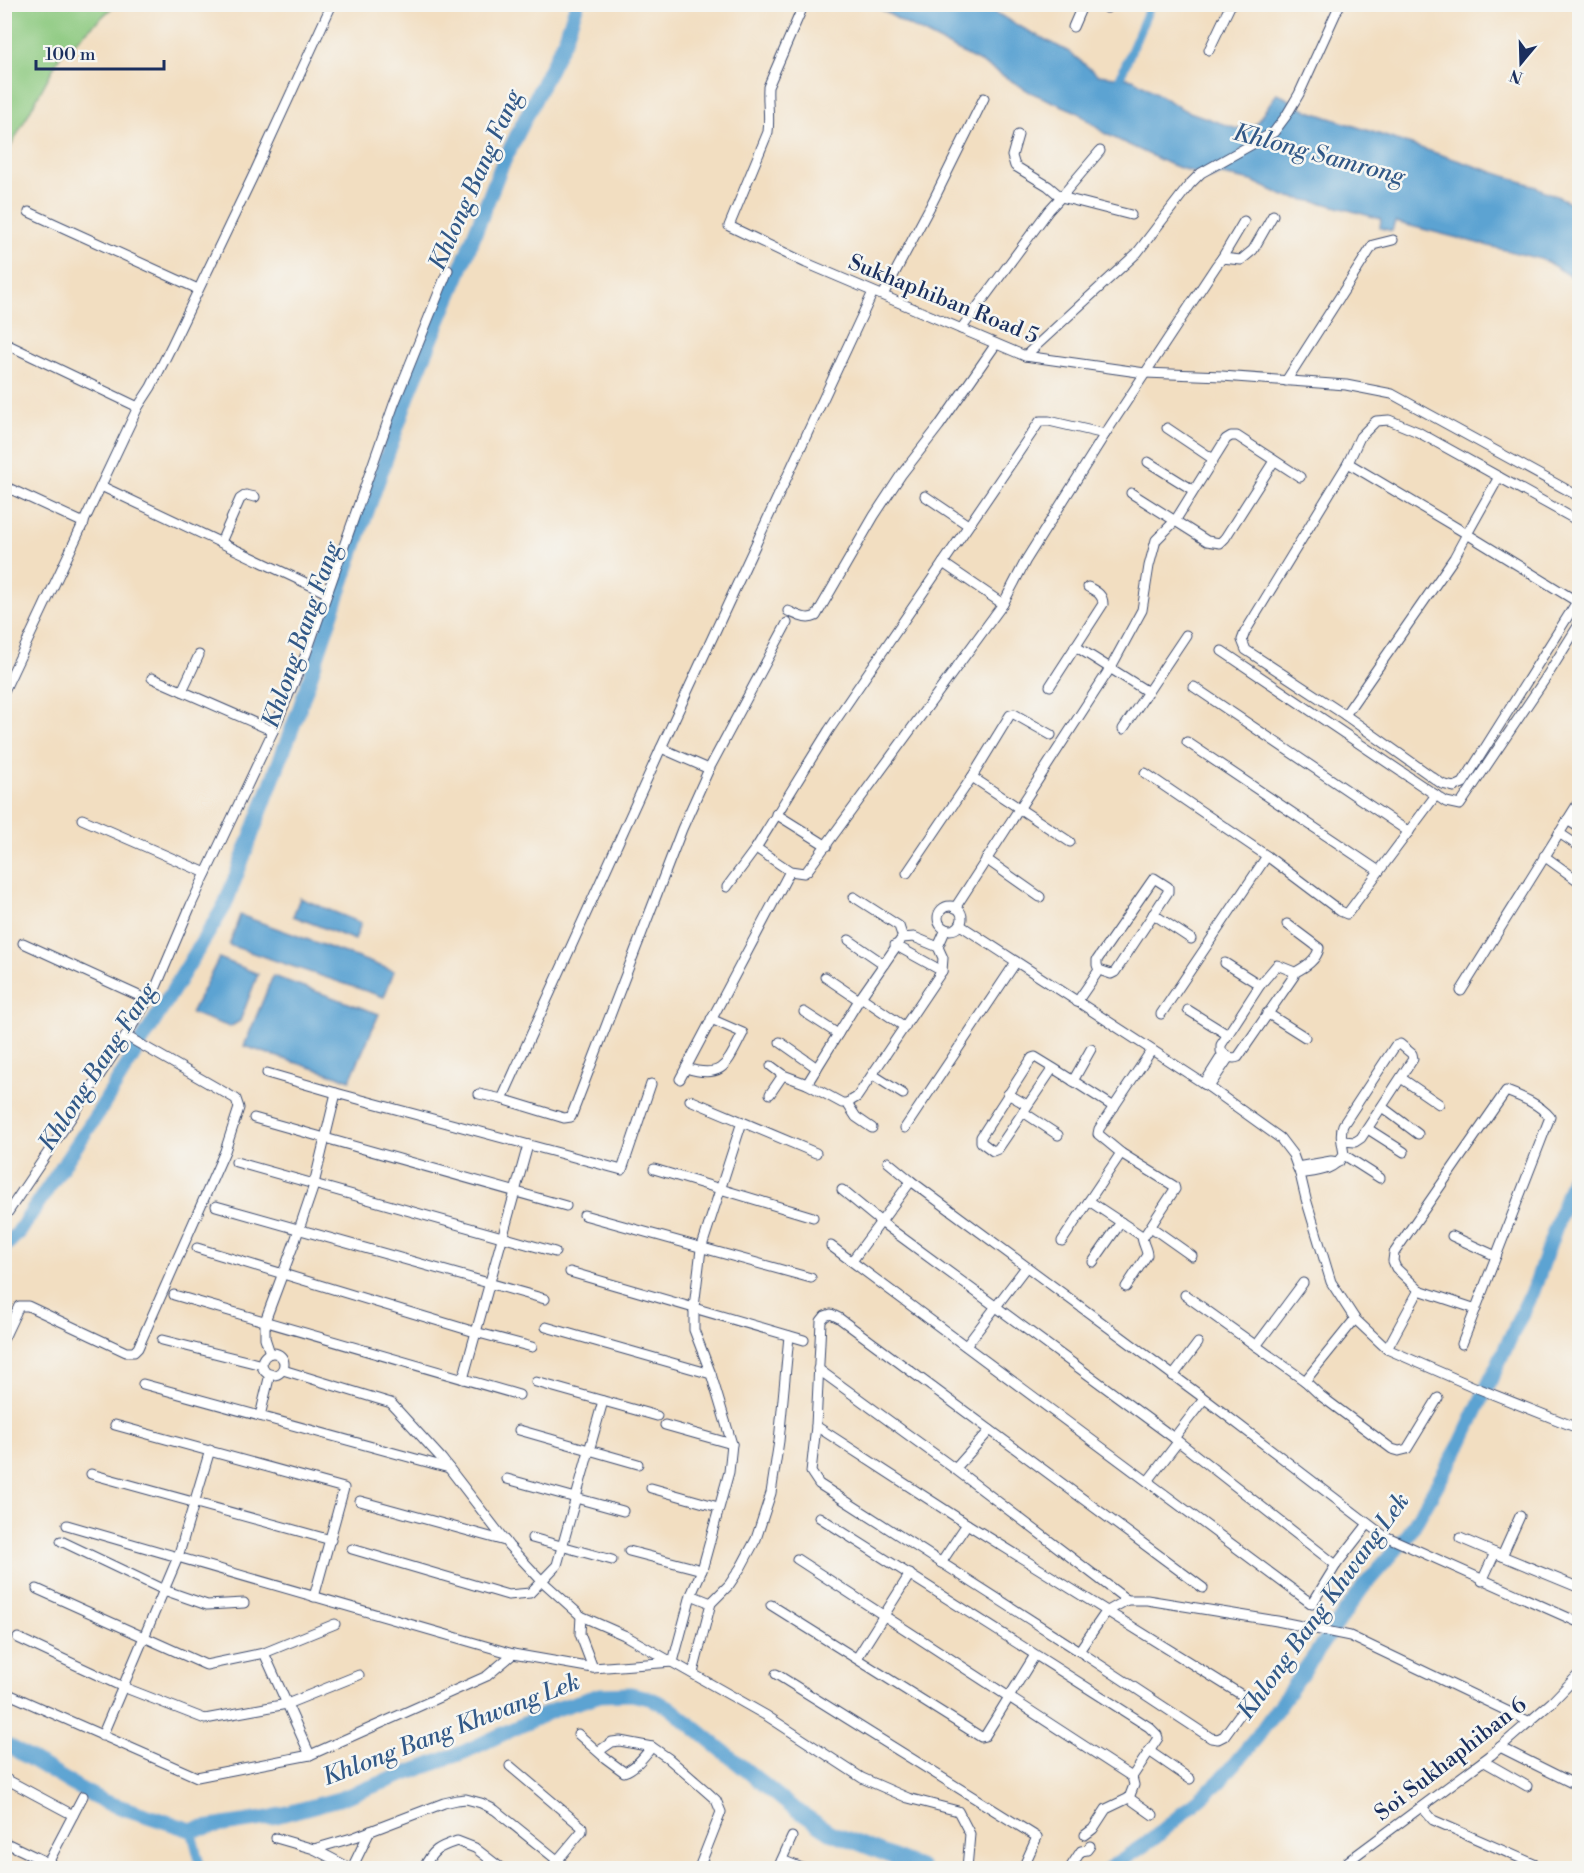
<svg xmlns="http://www.w3.org/2000/svg" width="1584" height="1873" font-family="'Libre Bodoni',serif">
	<style>
		.green { fill: #8cc97f; stroke: #547c6e; stroke-width: 1.5 }
		.water { fill: #5ba3d2; stroke: #3b6998; stroke-width: 1.5 }
		.lines { fill: none; stroke-linecap: round; stroke-linejoin: round }
		.canal { stroke: #5ba3d2; stroke-width: 9 }
		.river { stroke: #5ba3d2; stroke-width: 15 }
		.minor-casing { stroke: #3b496d; stroke-width: 11 }
		.minor { stroke: #fff; stroke-width: 9 }
		.labels { text-anchor: middle; stroke-width: 5; stroke-linejoin: round; paint-order: stroke }
		.street-label { font-size: 22px; fill: #1b2f5e; stroke: #f6f6f2 }
		.water-label { font-size: 24px; font-style: italic; fill: #315887; stroke: #f6f6f2 }
	</style>
	<rect width="100%" height="100%" fill="#f6f6f2"/>
	<filter id="ink" filterUnits="userSpaceOnUse"><feTurbulence type="fractalNoise" baseFrequency=".0167" numOctaves="2"/><feDisplacementMap in="SourceGraphic" scale="12" xChannelSelector="R" yChannelSelector="G"/><feConvolveMatrix kernelMatrix="1 2 1 2 8 2 1 2 1" color-interpolation-filters="sRGB"/></filter>
	<filter id="wash" filterUnits="userSpaceOnUse"><feTurbulence type="fractalNoise" baseFrequency=".008" numOctaves="4" result="noise"/><feDisplacementMap in="SourceGraphic" scale="24" xChannelSelector="R" yChannelSelector="G"/><feGaussianBlur stdDeviation="1.35" result="paint"/><feColorMatrix in="noise" values="0 0 0 0 0 0 0 0 0 0 0 0 0 0 0 0 0 1.4 0 .05"/><feComposite in="paint" operator="in"/></filter>
	<g filter="url(#wash)">
		<rect width="100%" height="100%" fill="#f2dec1"/>
		<path class="green" d="M5 4 115 5 60 56 5 157Z"/>
		<g class="water">
			<path d="M874 5H983L1015 24 1069 52 1098 75 1133 79 1184 110 1237 129 1255 125 1277 93 1309 111 1529 184 1579 206V281L1544 260 1395 222 1392 231 1380 228 1381 219 1327 204 1284 196 1252 181 1222 175 1209 178 1169 164 1104 133 1077 112 1030 92 984 64 904 23Z"/>
			<path d="M300 898 361 923 355 940 293 916Z"/>
			<path d="M240 915 394 971 384 997 229 945Z"/>
			<path d="M219 958 258 974 240 1021 230 1027 191 1013Z"/>
			<path d="M273 976 379 1014 350 1080 244 1046Z"/>
		</g>
		<g class="lines">
			<g class="canal">
				<path d="M1116 87 1151 4"/>
				<path d="M191 1830 201 1868"/>
			</g>
			<g class="river">
				<path d="M4 1247 18 1233 100 1110 225 905 299 710 359 534 411 388 458 276 501 167 565 39 577 4"/>
				<path d="M4 1743 77 1787 105 1802 191 1830 269 1818 339 1799 464 1752 556 1709 600 1695 631 1694 649 1698 669 1707 789 1805 830 1832 921 1868"/>
				<path d="M1110 1868 1153 1839 1220 1781 1257 1737 1363 1587 1407 1537 1461 1443 1536 1283 1580 1158"/>
			</g>
		</g>
	</g>
	<g filter="url(#ink)">
		<g class="lines">
			<g class="minor-casing">
				<g id="minor">
					<path d="M804 4 768 87C767 102 770 117 768 132L729 226 806 263 1025 356 1145 373 1222 376 1346 385 1392 394 1580 497"/>
					<path d="M1103 4 1107 8"/>
					<path d="M1073 27 1083 4"/>
					<path d="M1209 50 1231 4"/>
					<path d="M1018 135 1012 156 1015 166 1048 186 1061 197 1100 151"/>
					<path d="M29 212 198 289"/>
					<path d="M1222 258 1244 221"/>
					<path d="M883 295 932 203 984 98"/>
					<path d="M961 329 1049 210 1061 197 1131 215"/>
					<path d="M4 343 138 407"/>
					<path d="M1025 356 1137 253 1190 184 1201 173 1274 132 1286 116 1299 94 1340 4"/>
					<path d="M1286 381 1373 245 1393 240"/>
					<path d="M1167 428 1213 459"/>
					<path d="M1148 462 1193 490"/>
					<path d="M1348 463 1467 534 1499 477"/>
					<path d="M4 486 84 523"/>
					<path d="M101 486 327 593"/>
					<path d="M1131 493 1207 541 1220 543 1225 538 1274 461"/>
					<path d="M925 496 968 525"/>
					<path d="M1580 522 1418 432 1389 420 1376 421 1360 437 1348 463 1245 632 1242 640 1246 650 1345 715 1442 784 1454 787 1463 783 1580 597"/>
					<path d="M221 542 240 499 246 495 255 497"/>
					<path d="M943 563 1003 604"/>
					<path d="M788 611C798 615 806 621 816 616L874 516 901 475 939 426 996 344"/>
					<path d="M1075 646 1148 692"/>
					<path d="M1222 651 1446 802 1460 805 1545 679 1580 623"/>
					<path d="M152 678 273 731"/>
					<path d="M1050 686 1103 604C1103 594 1095 591 1088 587"/>
					<path d="M1194 687 1409 832"/>
					<path d="M4 691 138 407 151 387 172 345 253 176 332 4"/>
					<path d="M182 691 199 655"/>
					<path d="M1345 715 1454 558 1467 534 1576 601"/>
					<path d="M1123 729 1186 635"/>
					<path d="M1187 742 1379 871"/>
					<path d="M661 748 709 769"/>
					<path d="M1145 773 1267 856 1340 911 1347 914 1436 795"/>
					<path d="M972 777 1070 842"/>
					<path d="M776 814 827 846"/>
					<path d="M82 819 206 873"/>
					<path d="M1567 820 1580 828"/>
					<path d="M1559 833 1580 847"/>
					<path d="M756 848 790 871 804 873 807 871 1003 604 1026 560 1105 434 1216 266 1222 258 1241 260 1253 250 1273 215"/>
					<path d="M1544 856 1580 882"/>
					<path d="M986 859 1040 897"/>
					<path d="M907 873 972 777 1010 715 1014 714 1051 735"/>
					<path d="M1154 878 1168 887V892L1115 972 1111 974 1099 970 1097 965V960Z"/>
					<path d="M727 887 756 848 829 730 1040 421H1049L1105 434"/>
					<path d="M854 897 899 926 903 938"/>
					<circle cx="950" cy="918" r="12"/>
					<path d="M955 908 1111 667 1142 610 1149 566 1156 540 1175 521 1226 439 1231 436H1237L1300 477"/>
					<path d="M1153 914 1191 939"/>
					<path d="M1287 924 1319 948C1317 960 1305 967 1294 973"/>
					<path d="M960 925 1209 1087 1280 1138 1293 1155 1300 1174 1306 1199 1331 1282 1355 1319 1387 1349 1472 1386 1580 1429"/>
					<path d="M849 940 884 964"/>
					<path d="M23 943 148 1000"/>
					<path d="M895 945 942 971"/>
					<path d="M938 947 914 937 902 938 859 1000 807 1084 842 1103H847L857 1097 942 971 943 958 938 947 946 929"/>
					<path d="M1225 963 1260 985"/>
					<path d="M1277 965 1292 971 1294 973V976L1238 1057C1231 1060 1225 1055 1221 1051V1045L1260 985Z"/>
					<path d="M825 977 859 1000"/>
					<path d="M1461 991 1580 800"/>
					<path d="M861 997 905 1027"/>
					<path d="M1077 1002 1099 970"/>
					<path d="M1188 1010 1228 1035"/>
					<path d="M804 1012 838 1034"/>
					<path d="M1267 1013 1305 1037"/>
					<path d="M1161 1014 1267 856"/>
					<path d="M780 1042 817 1068"/>
					<path d="M771 1066 783 1075 807 1084"/>
					<path d="M686 1068C724 1080 727 1063 743 1033L711 1019"/>
					<path d="M1053 1068 1035 1057 1032 1058 981 1137V1142L993 1151 998 1149 1053 1068 1114 1107"/>
					<path d="M267 1073 336 1093"/>
					<path d="M873 1075 903 1094"/>
					<path d="M1401 1078 1439 1104"/>
					<path d="M680 1079 790 871"/>
					<path d="M1073 1081 1091 1049"/>
					<path d="M1204 1084 1223 1054"/>
					<path d="M1209 1087 1229 1057"/>
					<path d="M479 1094 502 1099 564 1118 571 1117 682 829 709 769 787 623"/>
					<path d="M770 1094 783 1075"/>
					<path d="M1008 1094 1027 1105"/>
					<path d="M502 1099 661 748 873 292"/>
					<path d="M690 1100 816 1153"/>
					<path d="M847 1103 856 1117 872 1128"/>
					<path d="M1382 1107 1418 1134"/>
					<path d="M1023 1112 1058 1135"/>
					<path d="M254 1118 566 1206"/>
					<path d="M905 1128 1016 962"/>
					<path d="M1368 1129 1404 1152"/>
					<path d="M1343 1141 1355 1142 1361 1138 1413 1059 1412 1054 1400 1044 1395 1046 1343 1125C1339 1135 1343 1145 1344 1155"/>
					<path d="M236 1162 555 1252"/>
					<path d="M888 1162 911 1181 1201 1396 1383 1535 1580 1623"/>
					<path d="M1297 1167 1331 1161 1339 1162"/>
					<path d="M654 1169 813 1217"/>
					<path d="M1300 1174C1318 1171 1333 1171 1344 1155L1380 1178"/>
					<path d="M842 1190 881 1222 1174 1438 1336 1565"/>
					<path d="M1089 1201 1142 1236 1145 1235 1175 1189 1174 1186 1121 1153 1098 1134 1099 1129 1151 1051"/>
					<path d="M216 1206 545 1299"/>
					<path d="M584 1215 811 1278"/>
					<path d="M4 1218 126 1036 156 987 191 905 273 731 306 654 394 404 448 270"/>
					<path d="M1151 1227 1192 1256"/>
					<path d="M1452 1236 1496 1256"/>
					<path d="M1062 1241 1121 1153"/>
					<path d="M831 1246 1312 1604 1336 1565 1368 1524"/>
					<path d="M197 1248 475 1332 532 1347"/>
					<path d="M852 1261 911 1181"/>
					<path d="M1093 1262 1121 1222"/>
					<path d="M570 1272 804 1340"/>
					<path d="M1126 1287 1147 1255C1147 1249 1142 1243 1142 1236"/>
					<path d="M174 1295 519 1395"/>
					<path d="M1185 1295 1305 1381 1321 1396 1392 1449 1399 1451 1407 1449 1438 1398"/>
					<path d="M546 1327 711 1374"/>
					<path d="M4 1338 19 1306H28L126 1352H134L138 1348 225 1151 239 1108 236 1099 126 1036"/>
					<path d="M162 1340 262 1365"/>
					<path d="M1462 1344 1540 1143 1550 1117C1539 1104 1522 1097 1506 1091L1394 1253 1393 1261 1396 1268 1419 1290 1476 1309"/>
					<path d="M966 1346 1026 1267"/>
					<path d="M1256 1346 1303 1283"/>
					<path d="M1387 1349 1419 1290"/>
					<circle cx="273" cy="1364" r="11"/>
					<path d="M270 1353 265 1338V1321L295 1241 313 1188 336 1093 622 1170 651 1084"/>
					<path d="M818 1369 955 1469 1127 1600"/>
					<path d="M283 1370 391 1403 442 1459 509 1546 541 1580 581 1616"/>
					<path d="M1173 1376 1198 1343"/>
					<path d="M463 1379 528 1145"/>
					<path d="M1305 1381 1355 1319"/>
					<path d="M536 1382 657 1416"/>
					<path d="M143 1384 449 1468"/>
					<path d="M260 1416 270 1374"/>
					<path d="M115 1425 344 1488 314 1597"/>
					<path d="M665 1425 732 1444"/>
					<path d="M816 1426 811 1472 819 1484 1079 1651 1106 1612 1127 1600H1147L1277 1621 1350 1636 1530 1722"/>
					<path d="M519 1430 638 1464"/>
					<path d="M1174 1438 1204 1399"/>
					<path d="M955 1469 990 1430"/>
					<path d="M91 1474 331 1540"/>
					<path d="M507 1479 623 1511"/>
					<path d="M1148 1481 1178 1442"/>
					<path d="M651 1488 718 1507"/>
					<path d="M360 1501 505 1541"/>
					<path d="M819 1517 1149 1727 1157 1735 1158 1738 1132 1777"/>
					<path d="M67 1525 513 1654 593 1668 673 1662"/>
					<path d="M532 1538 612 1560"/>
					<path d="M1460 1538 1495 1553"/>
					<path d="M61 1541 164 1590 207 1605 244 1603"/>
					<path d="M352 1549 508 1595 530 1593 557 1565 603 1401"/>
					<path d="M629 1551 702 1570"/>
					<path d="M1502 1556 1520 1516"/>
					<path d="M797 1559 1132 1777 1134 1785 1129 1798 1106 1809 1093 1829 1085 1835"/>
					<path d="M941 1563 967 1524"/>
					<path d="M1482 1581 1495 1553 1580 1588"/>
					<path d="M37 1589 206 1665 264 1653 335 1624"/>
					<path d="M691 1595 711 1603"/>
					<path d="M771 1605 981 1737 985 1736 1035 1655"/>
					<path d="M18 1638 123 1687 205 1719 287 1704 359 1675"/>
					<path d="M1079 1651 1211 1738 1218 1739 1224 1736 1248 1703 1245 1697 967 1524 816 1426 821 1321 825 1316 831 1314 839 1318 1203 1588"/>
					<path d="M264 1653 310 1755"/>
					<path d="M857 1658 910 1574"/>
					<path d="M673 1662 691 1595 702 1570 729 1472 732 1444 711 1374 694 1330V1307L701 1249 742 1122"/>
					<path d="M593 1668 580 1634 581 1616 624 1635 767 1716 862 1778 908 1798 958 1811 970 1834 967 1868"/>
					<path d="M693 1673 711 1603 729 1585 741 1567 756 1539 771 1493 779 1441 789 1336"/>
					<path d="M776 1674 1037 1837 1023 1868"/>
					<path d="M4 1692 197 1777 310 1755 487 1676 513 1654"/>
					<path d="M578 1734 605 1758 624 1772C635 1769 644 1756 652 1747"/>
					<path d="M102 1736 178 1557 210 1450"/>
					<path d="M1500 1747 1580 1787"/>
					<path d="M599 1751 612 1742 620 1741 652 1747 668 1758 706 1791 716 1800 721 1812 699 1868"/>
					<path d="M1149 1751 1190 1779"/>
					<path d="M1483 1761 1527 1786"/>
					<path d="M510 1766 582 1827V1831L551 1868"/>
					<path d="M4 1778 73 1815"/>
					<path d="M1129 1798 1153 1815"/>
					<path d="M1422 1807 1433 1820 1543 1868"/>
					<path d="M276 1838 314 1849 355 1837 444 1803 457 1800 466 1799 481 1803 495 1810 567 1868"/>
					<path d="M4 1842 59 1868"/>
					<path d="M314 1849 350 1868 353 1866 370 1831"/>
					<path d="M782 1860 802 1868"/>
					<path d="M48 1863 83 1796"/>
					<path d="M424 1868C432 1850 439 1847 457 1841L475 1848 501 1868"/>
					<path d="M778 1868 792 1837"/>
					<path d="M1070 1868 1081 1851 1087 1850 1090 1846"/>
					<path d="M1339 1868 1491 1755 1552 1702 1580 1673"/>
				</g>
			</g>
			<use href="#minor" class="minor"/>
		</g>
	</g>
	<g class="labels">
		<g class="street-label">
			<text transform="translate(944 298) rotate(22)" y="8">Sukhaphiban Road 5</text>
			<text transform="translate(1450 1758) rotate(-38)" y="8">Soi Sukhaphiban 6</text>
		</g>
		<g class="water-label">
			<text transform="translate(1319 154) rotate(15)" y="8">Khlong Samrong</text>
			<text transform="translate(475 180) rotate(-66)" y="8">Khlong Bang Fang</text>
			<text transform="translate(301 635) rotate(-71)" y="8">Khlong Bang Fang</text>
			<text transform="translate(97 1067) rotate(-57)" y="8">Khlong Bang Fang</text>
			<text transform="translate(1323 1606) rotate(-54)" y="8">Khlong Bang Khwang Lek</text>
			<text transform="translate(451 1729) rotate(-21)" y="8">Khlong Bang Khwang Lek</text>
		</g>
	</g>
	<rect width="1584" height="1873" fill="none" stroke="#f6f6f2" stroke-width="24"/>
	<g transform="translate(1521 63) rotate(199)" stroke="#f6f6f2" stroke-width="4.5" paint-order="stroke">
	<path d="M0-4.5L10 22L0 15L-10 22Z" fill="#1b2f5e"/>
	<text y="-9" font-size="16" font-weight="bold" text-anchor="middle" fill="#1b2f5e">N</text>
	</g>
	<path d="M36 60v9h128v-9" fill="none" stroke="#1b2f5e" stroke-width="3"/>
	<text x="45" y="60" font-size="18" fill="#1b2f5e" stroke="#f6f6f2" stroke-width="4.5" paint-order="stroke">100 m</text>
</svg>
